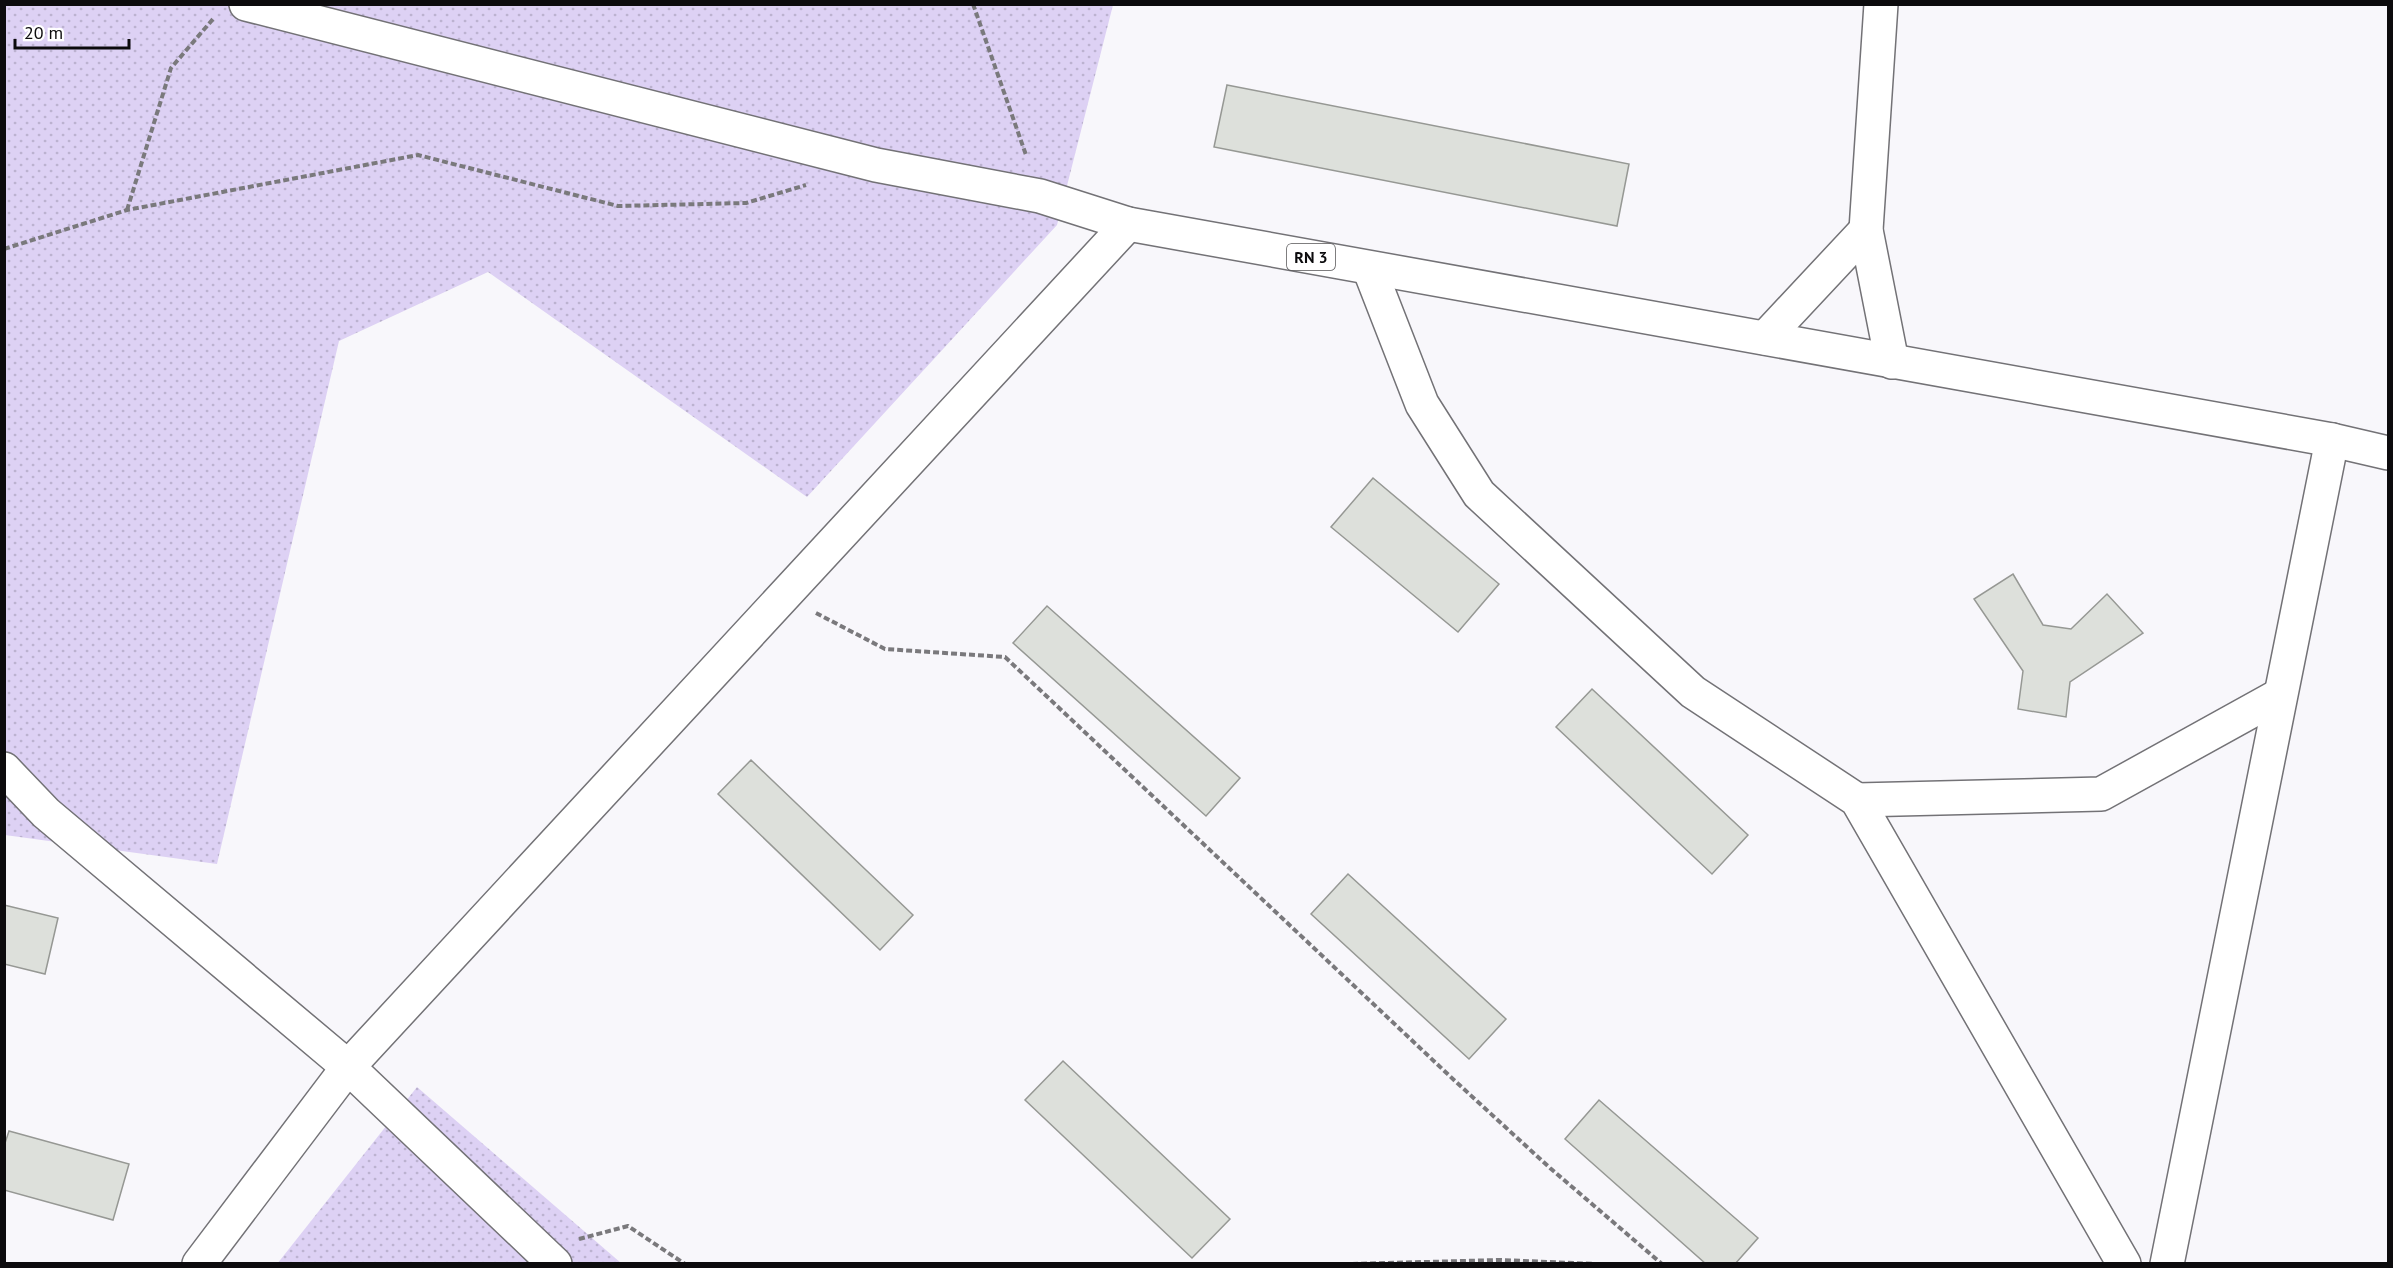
<svg xmlns="http://www.w3.org/2000/svg" width="2393" height="1268" font-family="'PT Sans',sans-serif">
	<style>
		.grass { fill: url(#grass-dots) }
		.building { fill: #dde0db; stroke: #969894; stroke-width: 1.5 }
		.lines { fill: none; stroke-linecap: round; stroke-linejoin: round }
		.street-casing { stroke: #737276; stroke-width: 36 }
		.secondary-casing { stroke: #737276; stroke-width: 36 }
		.primary-casing { stroke: #737276; stroke-width: 36 }
		.path { stroke: #7a797c; stroke-width: 4; stroke-dasharray: 6 3; stroke-linecap: butt }
		.street { stroke: #fff; stroke-width: 33 }
		.secondary { stroke: #fff; stroke-width: 33 }
		.primary { stroke: #fff; stroke-width: 33 }
		.labels { text-anchor: middle; stroke-width: 4.5; stroke-linejoin: round; paint-order: stroke }
		.shield { fill: #fff; stroke: #555456; stroke-width: 1.5 }
		.shield-label { font-size: 16px; font-weight: bold; fill: #0c0b0d }
	</style>
	<defs>
		<pattern id="grass-dots" width="8" height="8" patternUnits="userSpaceOnUse" patternTransform="scale(1.5)"><rect width="8" height="8" fill="#ddd1f4"/><path d="M2 2h.1M6 6h.1" fill="none" stroke="#bcb2d0" stroke-width="1.8" stroke-linecap="round"/></pattern>
	</defs>
	<rect width="100%" height="100%" fill="#f8f7fb"/>
	<g class="grass">
		<path d="M5 5H1113L1057 225 807 497 488 272 339 341 217 864 5 835Z"/>
		<path d="M417 1087 621 1263 277 1264Z"/>
	</g>
	<g class="building">
		<path d="M1227 85 1629 164 1617 226 1214 147Z"/>
		<path d="M1373 478 1499 584 1458 632 1331 527Z"/>
		<path d="M2013 574 2043 625 2071 629 2107 594 2143 633 2070 682 2066 717 2018 709 2023 671 1974 599Z"/>
		<path d="M1047 606 1240 778 1206 816 1013 643Z"/>
		<path d="M1592 689 1748 835 1712 874 1556 727Z"/>
		<path d="M751 760 913 915 880 950 718 794Z"/>
		<path d="M1348 874 1506 1019 1469 1059 1311 914Z"/>
		<path d="M4 905 58 918 45 974 4 964Z"/>
		<path d="M1063 1061 1230 1219 1192 1258 1025 1100Z"/>
		<path d="M1599 1100 1758 1238 1735 1264H1706L1565 1139Z"/>
		<path d="M9 1131 129 1164 113 1220 4 1190V1146Z"/>
	</g>
	<g class="lines">
		<g class="street-casing">
			<g id="street">
				<path d="M1369 268 1422 404 1479 494 1693 692 1857 800 2124 1264"/>
				<path d="M1857 800 2101 794 2280 695"/>
				<path d="M199 1264 348 1067 1128 224"/>
				<path d="M2167 1264 2332 440"/>
			</g>
		</g>
		<g class="secondary-casing">
			<g id="secondary">
				<path d="M1881 4 1866 230 1892 362"/>
				<path d="M1765 338 1866 230"/>
				<path d="M4 769 46 813 348 1067 555 1264"/>
			</g>
		</g>
		<g class="primary-casing">
			<path id="primary" d="M246 4 876 165 1040 196 1128 224 2332 440 2388 453"/>
		</g>
		<g class="path">
			<path d="M973 4 1026 155"/>
			<path d="M127 210 171 68 213 19"/>
			<path d="M4 249 127 210 418 155 618 206 746 203 806 185"/>
			<path d="M816 613 885 649 1005 657 1454 1080 1550 1168 1662 1264"/>
			<path d="M579 1239 628 1226 685 1264"/>
			<path d="M1352 1264 1499 1260 1598 1264"/>
		</g>
		<use href="#street" class="street"/>
		<use href="#secondary" class="secondary"/>
		<use href="#primary" class="primary"/>
	</g>
	<g class="labels">
		<rect class="shield" x="1287" y="244" width="48" height="26" rx="4.5"/>
		<g class="shield-label">
			<text x="1311" y="263">RN 3</text>
		</g>
	</g>
	<rect width="2393" height="1268" fill="none" stroke="#0c0b0d" stroke-width="12"/>
	<path d="M15 39v9h114v-9" fill="none" stroke="#0c0b0d" stroke-width="3"/>
	<text x="24" y="39" font-size="18" fill="#0c0b0d" stroke="#ffffff" stroke-width="4.5" paint-order="stroke">20 m</text>
</svg>
